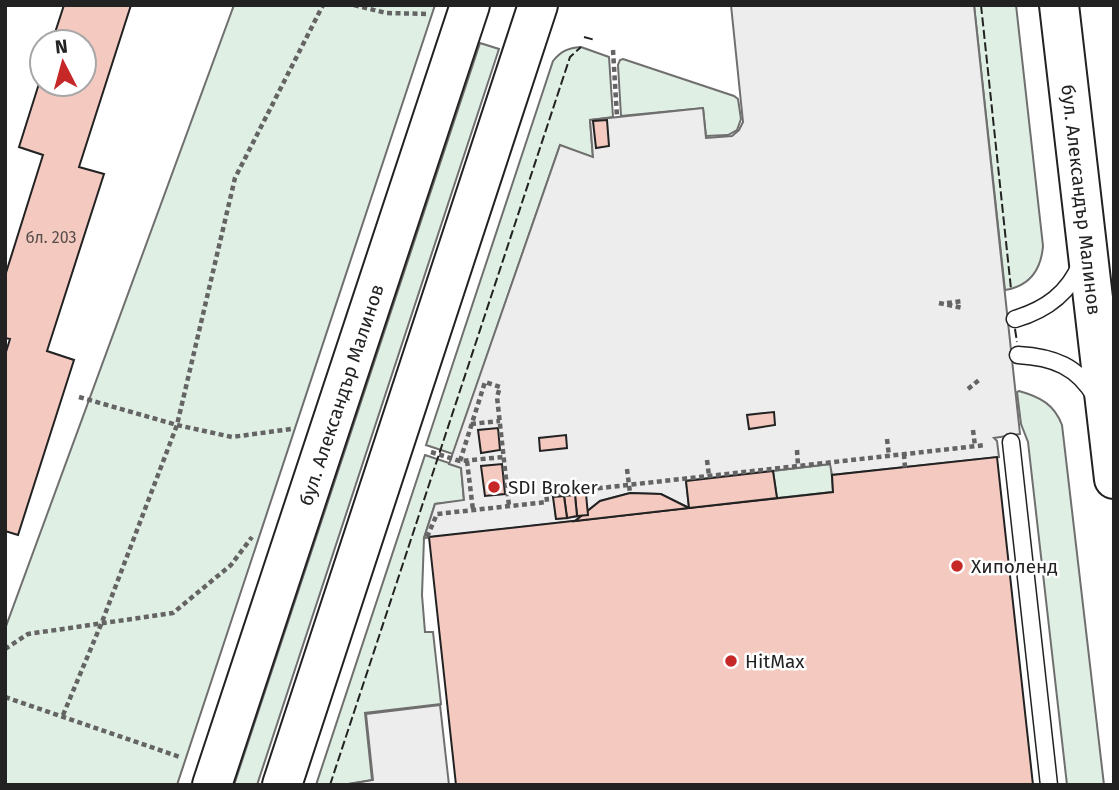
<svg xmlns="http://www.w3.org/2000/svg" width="1119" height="790" font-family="'Fira Sans',sans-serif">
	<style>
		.green { fill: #e0efe3; stroke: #6f6f6f; stroke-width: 2 }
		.parking { fill: #ededed; stroke: #6f6f6f; stroke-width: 2 }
		.building { fill: #f3c9c0; stroke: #222; stroke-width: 2 }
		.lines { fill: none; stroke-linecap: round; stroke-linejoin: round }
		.service-casing { stroke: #222; stroke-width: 19 }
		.tertiary-casing { stroke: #222; stroke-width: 42 }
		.primary-casing { stroke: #222; stroke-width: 42 }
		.path { stroke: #646464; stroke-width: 4.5; stroke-dasharray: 5 3.5; stroke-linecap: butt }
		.service { stroke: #fff; stroke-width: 16 }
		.tertiary { stroke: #fff; stroke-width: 38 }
		.primary { stroke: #fff; stroke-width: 38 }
		.fence { stroke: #222; stroke-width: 2; stroke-dasharray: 9 3.5; stroke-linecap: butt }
		.poi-dot { fill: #c62828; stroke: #fff; stroke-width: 2.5 }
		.labels { text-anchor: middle; stroke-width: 5; stroke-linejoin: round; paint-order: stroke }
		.number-label { font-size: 16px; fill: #564c4a }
		.street-label { font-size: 19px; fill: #222; stroke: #fff }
		.poi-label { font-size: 19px; fill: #222; stroke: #fff; text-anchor: start }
	</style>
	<rect width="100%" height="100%" fill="#fff"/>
	<g class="green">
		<path d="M234 5H435L177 785H5V629Z"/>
		<path d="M974 5H1016L1043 246C1041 270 1030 286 1005 290Z"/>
		<path d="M480 43 499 49 257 785H234Z"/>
		<path d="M581 47 609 57 613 117 590 120 593 158 560 145 453 454 426 445 553 61C561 51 568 48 581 47Z"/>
		<path d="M623 59 734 96 738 99 741 119 737 130 728 135 706 136 703 108 621 116 618 65 620 60Z"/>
		<path d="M1019 391C1040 397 1054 404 1062 425L1104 785H1067L1028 442 1021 424 1017 392Z"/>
		<path d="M425 455 461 467 464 501 435 504 424 538 422 595 425 632H433L441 704 365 713 372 780 342 785H316Z"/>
		<path d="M831 464 833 492 777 498 773 471Z"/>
	</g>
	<g class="parking">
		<path d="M731 5H974L1020 434 994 438 997 441 999 457 832 475 830 464 686 481 689 508 661 494 630 493 600 501 587 511 585 494 554 497 556 519 581 516 575 521 424 538 435 504 464 500 461 468 449 464 560 145 593 157 590 120 703 108 706 138 732 136 739 130 743 122Z"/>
		<path d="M440 705 449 785H344L373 780 366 714Z"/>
	</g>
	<g class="building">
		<path d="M64 5H131L79 167 104 174 47 351 74 360 18 535 5 531V355L10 339 5 338V276L43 155 19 147 42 74V84H84V42H52Z"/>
		<path d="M607 120 609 146 596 148 593 121Z"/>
		<path d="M774 412 775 425 749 429 747 415Z"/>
		<path d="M498 428 500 450 481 453 478 430Z"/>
		<path d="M566 435 567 448 540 451 539 438Z"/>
		<path d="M997 457 1033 785H456L429 537 833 492 832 475Z"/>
		<path d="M502 464 505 494 485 496 481 466Z"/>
		<path d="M773 471 777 498 689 508 686 481Z"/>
		<path d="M630 493 661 494 689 508 575 521 600 501Z"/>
		<path d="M586 494 588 515 577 516 575 495Z"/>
		<path d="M575 495 577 516 567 518 564 496Z"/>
		<path d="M564 496 567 518 556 519 553 497Z"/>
	</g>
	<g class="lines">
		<g class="service-casing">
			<g id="service">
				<path d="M1015 319C1045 310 1069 294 1081 263"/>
				<path d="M1018 355C1053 357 1078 366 1096 398"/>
				<path d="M1011 442 1049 785"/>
			</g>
		</g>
		<g class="tertiary-casing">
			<g id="tertiary">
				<path id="s1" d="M212 785 470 5"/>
				<path d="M282 785 538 5"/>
			</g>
		</g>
		<g class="primary-casing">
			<g id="primary">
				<path id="s2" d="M1059 5 1114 479"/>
			</g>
		</g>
		<g class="path">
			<path d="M354 5 386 13 429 14"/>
			<path d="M613 50 617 117"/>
			<path d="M939 303 963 308"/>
			<path d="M947 303 963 301"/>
			<path d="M968 389 979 380"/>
			<path d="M79 397 177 425 232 437 291 429"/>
			<path d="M471 424 500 421"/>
			<path d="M973 430 975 446"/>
			<path d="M887 439 889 456"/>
			<path d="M797 450 798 466"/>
			<path d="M431 452 460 461 504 457"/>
			<path d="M904 454 905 468"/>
			<path d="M707 460 709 476"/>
			<path d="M460 461 485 382 500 387 497 397 509 506"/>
			<path d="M467 461 473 510"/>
			<path d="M627 469 630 493"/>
			<path d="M547 494 986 445"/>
			<path d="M427 537 437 514 547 502 545 478"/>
			<path d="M5 649 28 634 173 613 231 565 252 537"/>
			<path d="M5 697 180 757"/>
			<path d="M63 715 102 622 177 425 235 178 323 5"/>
		</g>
		<use href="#service" class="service"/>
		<use href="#tertiary" class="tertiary"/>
		<use href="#primary" class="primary"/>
		<g class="fence">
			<path d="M981 5 1011 289"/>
			<path d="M584 37 595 40"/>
			<path d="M1015 329 1017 342"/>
			<path d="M330 785 570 57 581 47"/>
		</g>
	</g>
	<g class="poi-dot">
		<circle cx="494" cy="487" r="7"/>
		<circle cx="957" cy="566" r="7"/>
		<circle cx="731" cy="661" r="7"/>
	</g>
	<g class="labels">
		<g class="number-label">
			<text x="51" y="243">бл. 203</text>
		</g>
		<g class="street-label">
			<text dy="7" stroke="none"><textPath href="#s2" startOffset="196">бул. Александър Малинов</textPath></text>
			<text dy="7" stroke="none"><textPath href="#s1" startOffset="411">бул. Александър Малинов</textPath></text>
		</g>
		<g class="poi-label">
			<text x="508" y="494">SDI Broker</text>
			<text x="971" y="573">Хиполенд</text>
			<text x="745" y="668">HitMax</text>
		</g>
	</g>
	<rect width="1119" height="790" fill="none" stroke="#222222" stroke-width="14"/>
	<g transform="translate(63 63) rotate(354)"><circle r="33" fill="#ffffff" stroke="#a7a7a7" stroke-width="2"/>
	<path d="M0-5L12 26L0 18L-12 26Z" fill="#c62828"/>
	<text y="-10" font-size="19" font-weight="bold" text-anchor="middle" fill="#222222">N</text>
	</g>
</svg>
